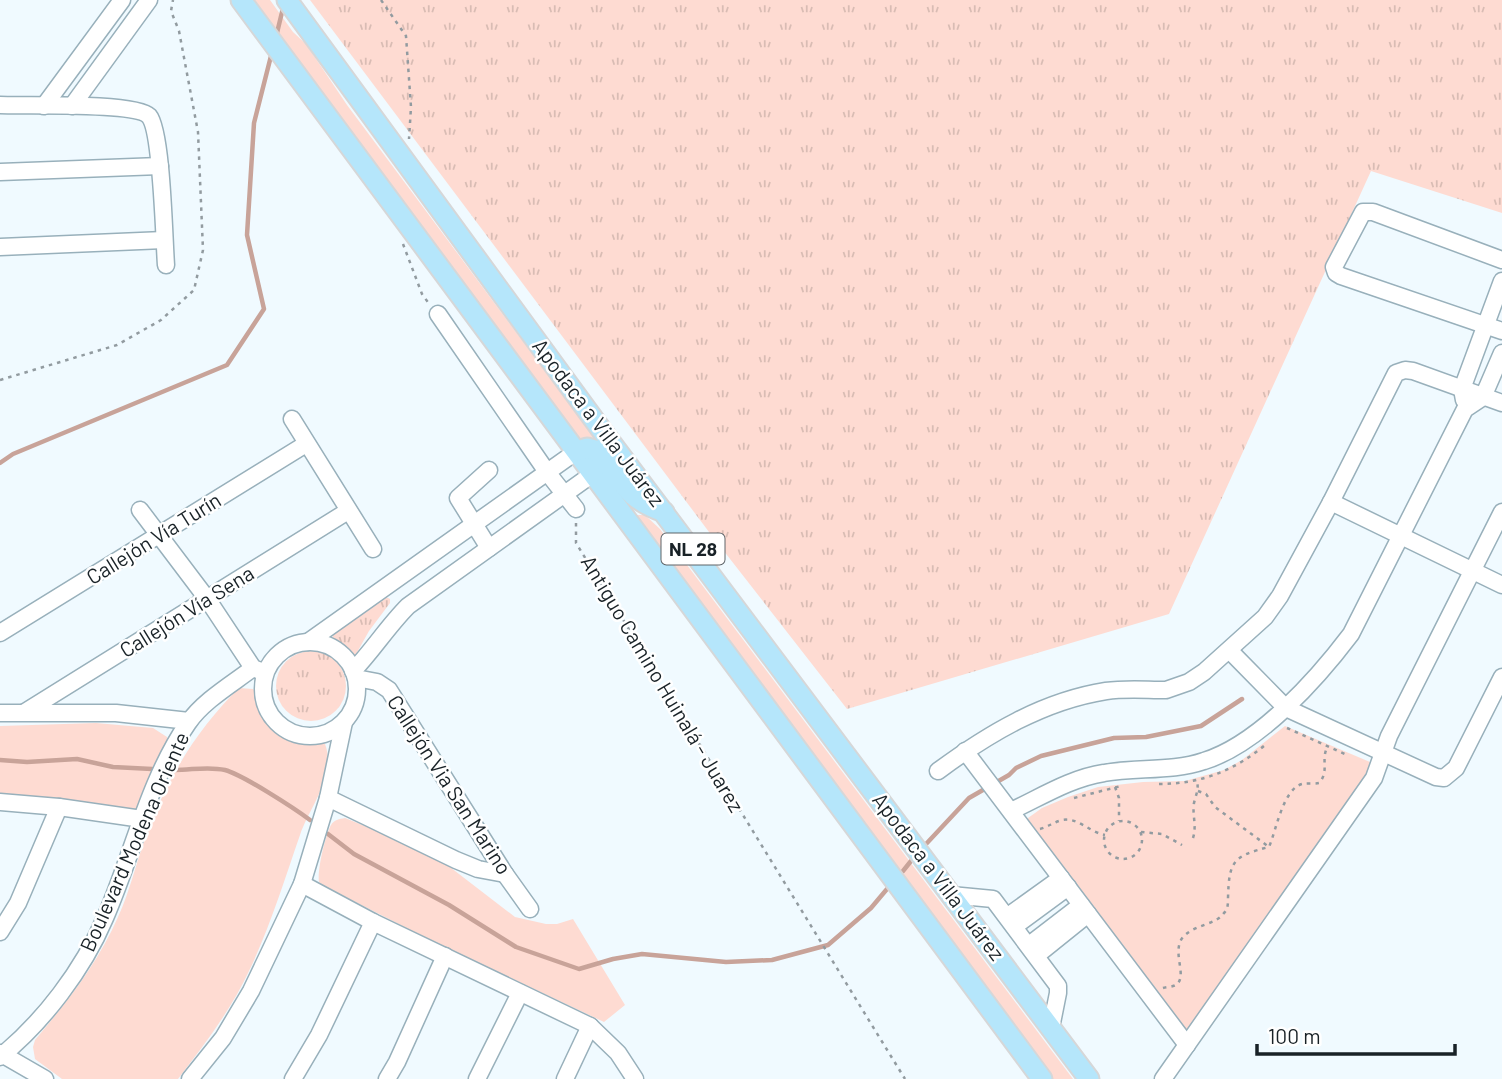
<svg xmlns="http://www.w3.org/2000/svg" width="1502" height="1079" font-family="Barlow,sans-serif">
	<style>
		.grass { fill: url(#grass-tufts) }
		.park { fill: #fedbd2 }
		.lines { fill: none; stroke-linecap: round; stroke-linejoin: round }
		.stream { stroke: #c8a399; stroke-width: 4.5 }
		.minor-casing { stroke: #98b0bb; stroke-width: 19 }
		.major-casing { stroke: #d6d7d8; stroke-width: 23 }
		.path { stroke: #929ba0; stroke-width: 2.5; stroke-dasharray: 3.5 5; stroke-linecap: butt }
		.minor { stroke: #fff; stroke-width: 16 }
		.major { stroke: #b5e6fb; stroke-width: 19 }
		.labels { text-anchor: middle; stroke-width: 5; stroke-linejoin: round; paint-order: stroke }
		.shield { fill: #fff; stroke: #5e6468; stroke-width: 2 }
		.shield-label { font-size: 19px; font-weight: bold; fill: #192227 }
		.street-label { font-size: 21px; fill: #192227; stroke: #fff }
	</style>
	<defs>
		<pattern id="grass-tufts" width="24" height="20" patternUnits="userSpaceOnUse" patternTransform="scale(1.75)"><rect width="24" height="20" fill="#fedbd2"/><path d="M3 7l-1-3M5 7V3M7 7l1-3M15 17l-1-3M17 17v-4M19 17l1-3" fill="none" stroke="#d9bcb4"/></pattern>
	</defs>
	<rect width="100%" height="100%" fill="#f0faff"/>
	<g class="grass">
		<path d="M310 0H1502V213L1371 171 1169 614 847 709 709 532Z"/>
		<path d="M386 597 390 599V603L369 631 355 656C343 653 330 644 333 630Z"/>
		<circle cx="311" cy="686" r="35"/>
	</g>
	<g class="park">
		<path d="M246 0H270L293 32 306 44 347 105 627 481 577 443Z"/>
		<path d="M635 515H645L660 529 1073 1079H1053L889 861Z"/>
		<path d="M239 688 253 689C269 711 266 729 297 738 307 740 317 738 325 744 337 775 309 808 300 835 284 881 270 927 249 971 231 1010 204 1045 178 1079H62L35 1059 33 1047 35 1040C67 1002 98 963 118 917 130 891 136 863 146 836 166 780 197 729 239 688Z"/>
		<path d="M96 723 153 728 167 737 168 749 139 809 130 813 0 796V726Z"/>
		<path d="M1285 726 1370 762 1373 770 1189 1030 1184 1031 1028 823V818L1042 808 1068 797 1098 787 1143 782 1185 781 1224 770 1242 760Z"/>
		<path d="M345 818 400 840 446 864 515 917 546 924H557L573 919 625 1005 604 1022 430 940 324 886 319 882C317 871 325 836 331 825 334 820 339 819 345 818Z"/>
	</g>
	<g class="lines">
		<g class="stream">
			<path d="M276 37 283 8"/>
			<path d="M0 463 13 454 227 365 264 309 247 235 254 123 272 52"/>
			<path d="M0 760 27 762 77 759 113 767 152 769"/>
			<path d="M175 770C192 770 208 766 225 770 243 775 294 808 310 820"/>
			<path d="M328 834 354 854 449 905 516 947 579 969 613 959 642 954 726 962 772 960 828 945 871 908 887 889"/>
			<path d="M927 843 969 798 1009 775 1016 768 1041 756 1114 738 1146 737 1201 726 1242 699"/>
			<path d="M903 871 911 861"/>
		</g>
		<g class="minor-casing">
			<g id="minor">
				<path d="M0 105C25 106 136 102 149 116 162 131 164 239 166 265"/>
				<path d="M44 106 122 0"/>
				<path d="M72 106 149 0"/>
				<path d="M0 172 160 166"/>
				<path d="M0 247 164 240"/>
				<path d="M1502 260 1373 212H1363L1334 267 1336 273 1341 276 1502 331"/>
				<path d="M438 314 547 472 576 509"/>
				<path d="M1464 400 1462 389 1502 281"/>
				<path d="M292 419 373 549"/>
				<path d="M1331 502 1502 585"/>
				<path d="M140 510 208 600 253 668 263 672"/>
				<path d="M489 548 458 498 489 470"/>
				<path d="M0 633 306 444"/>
				<path d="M308 642 577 451"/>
				<circle cx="310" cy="689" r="47"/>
				<path d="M1229 650 1286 708 1436 777 1444 778 1456 768 1502 677"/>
				<path d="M353 671C373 650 388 626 408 606L594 473"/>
				<path d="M356 678 377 682 389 690 505 874 530 909"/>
				<path d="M25 712 348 511"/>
				<path d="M0 713H116L189 721"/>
				<path d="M965 751 1187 1045"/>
				<path d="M938 771C988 734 1043 701 1106 691 1126 688 1146 690 1166 690L1189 682 1204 672 1265 617 1280 596 1331 502 1396 373 1405 370 1413 371 1502 403"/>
				<path d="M328 798 456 860 478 869 505 874"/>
				<path d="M0 802 59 807 142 819"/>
				<path d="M1011 811C1041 797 1071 778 1104 773 1137 767 1172 772 1204 761 1259 744 1317 679 1351 634L1465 409 1483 397 1502 353"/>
				<path d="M302 884 373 922 590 1026 618 1053 635 1079"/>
				<path d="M951 895 993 899 1058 986V993L1051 1028"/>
				<path d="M1008 916 1061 878"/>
				<path d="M1015 926 1068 887"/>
				<path d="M0 932 18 903 59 807"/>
				<path d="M1029 945 1081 905"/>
				<path d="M1037 955 1088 914"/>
				<path d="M0 1053 45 1079"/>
				<path d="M0 1057C43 1022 83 970 105 918 133 854 148 781 188 723 203 701 232 684 253 668"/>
				<path d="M190 1079 223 1038 251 991 302 884 328 798 344 722"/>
				<path d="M293 1079 319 1035 373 922"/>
				<path d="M387 1079 397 1062 445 956"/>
				<path d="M477 1079 520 993"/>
				<path d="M565 1079 590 1026"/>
				<path d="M1163 1079 1374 778 1389 736 1502 512"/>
			</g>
		</g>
		<g class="major-casing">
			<g id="major">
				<path d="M241 0 1042 1079"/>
				<path d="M287 0 603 432 1089 1079"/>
				<path d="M577 451 587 448 595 450C623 479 622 497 664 512"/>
			</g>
		</g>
		<g class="path">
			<path d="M381 0 406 36 411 107 409 139"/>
			<path d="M403 244 422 294 430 305"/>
			<path d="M0 380 117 345 161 320 194 290 203 250 198 132 179 31 171 11 173 0"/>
			<path d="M576 523V543L905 1079"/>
			<path d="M1287 728 1347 755"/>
			<path d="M1159 784C1200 784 1234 771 1265 745"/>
			<path d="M1115 787 1119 798V821"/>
			<path d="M1198 791 1206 794 1215 807 1269 847"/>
			<path d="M1074 798 1121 786"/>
			<circle cx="1123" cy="840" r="19"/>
			<path d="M1040 829C1048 827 1054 822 1062 820 1078 817 1089 832 1105 835"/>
			<path d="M1141 832 1162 834 1182 845"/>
			<path d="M1193 838C1197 826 1192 814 1194 803 1196 794 1199 790 1197 781"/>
			<path d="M1163 988C1166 987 1170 987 1173 986 1191 980 1170 953 1183 937 1195 924 1216 925 1224 913 1228 909 1228 904 1228 898 1229 861 1233 856 1269 847 1276 831 1283 789 1302 784 1307 783 1314 784 1319 783 1330 771 1320 759 1328 746"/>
		</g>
		<use href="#minor" class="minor"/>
		<use href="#major" class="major"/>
	</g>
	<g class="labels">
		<rect class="shield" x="661.5" y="533.5" width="63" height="31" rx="5"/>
		<g class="shield-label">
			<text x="693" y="556">NL 28</text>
		</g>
		<g class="street-label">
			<text transform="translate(598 423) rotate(53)" y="7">Apodaca a Villa Juárez</text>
			<text transform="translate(154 539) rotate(-32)" y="7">Callejón Vía Turín</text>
			<text transform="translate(187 612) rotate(-32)" y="7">Callejón Vía Sena</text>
			<text transform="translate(662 684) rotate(59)" y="7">Antiguo Camino Huinalá - Juarez</text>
			<text transform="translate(449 785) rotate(57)" y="7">Callejón Via San Marino</text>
			<text transform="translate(135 842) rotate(-66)" y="7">Boulevard Modena Oriente</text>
			<text transform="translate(938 877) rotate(53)" y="7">Apodaca a Villa Juárez</text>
		</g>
	</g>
	<path d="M1257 1044v10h198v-10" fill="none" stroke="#192227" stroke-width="3.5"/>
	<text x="1268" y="1044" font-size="21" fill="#192227" stroke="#ffffff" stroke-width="5" paint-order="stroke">100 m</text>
</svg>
